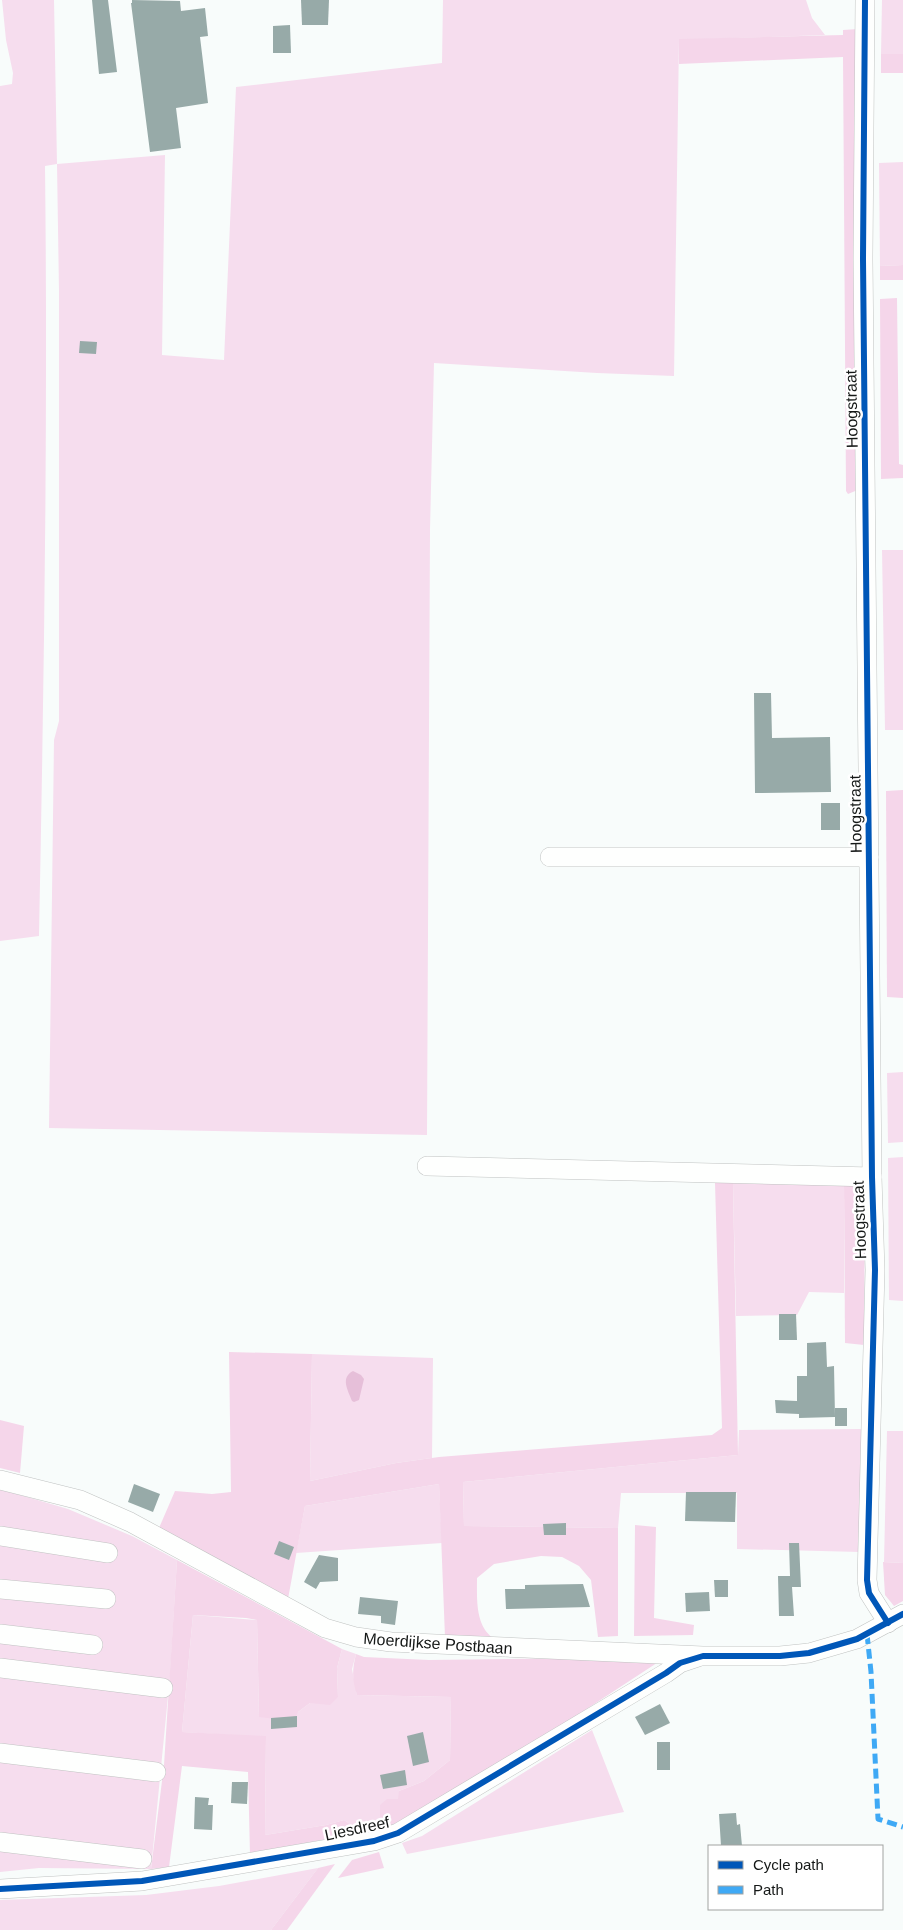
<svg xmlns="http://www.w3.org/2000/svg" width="903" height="1930" font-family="Arial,sans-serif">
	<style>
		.green { fill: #f6ddee }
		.forest { fill: #f5d6ea }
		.water { fill: #e6bfd9 }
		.building { fill: #97aaa8 }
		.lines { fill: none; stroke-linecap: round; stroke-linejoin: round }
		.minor-casing { stroke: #c0c3c2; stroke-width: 20 }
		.minor { stroke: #fefffe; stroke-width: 19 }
		.quiet { stroke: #3fa9f5; stroke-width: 5; stroke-dasharray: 10 5; stroke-linecap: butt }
		.cycleway-casing { stroke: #fff; stroke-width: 9 }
		.cycleway { stroke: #0057b8; stroke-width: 6 }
		.labels { text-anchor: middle; stroke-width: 5; stroke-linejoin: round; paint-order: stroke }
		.street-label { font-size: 16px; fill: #151817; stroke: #fff }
	</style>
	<rect width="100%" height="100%" fill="#f8fcfb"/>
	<g class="green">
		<path d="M2 0H54L57 164 165 155 162 355 224 360 236 87 442 63 443 0H806L812 18 825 35 679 40 674 376 597 373 434 363 430 530 427 1135 49 1128 54 740 59 721V291L57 164 45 166C48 423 44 680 39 936L0 941V86L12 84 13 73 6 40Z"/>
		<path d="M882 0H903V54H881Z"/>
		<path d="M903 162V265L880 266 879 163Z"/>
		<path d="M882 550H903V730H885Z"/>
		<path d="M903 1072V1142L888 1143 887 1073Z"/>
		<path d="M903 1157V1301L889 1300 888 1158Z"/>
		<path d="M733 1183H844V1293L809 1292 797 1315 736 1316Z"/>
		<path d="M312 1354 433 1358 432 1458 396 1463 310 1481Z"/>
		<path d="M863 1429 860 1552 737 1549V1493H621L618 1528 464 1526 463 1482 738 1455 739 1430Z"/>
		<path d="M887 1431H903V1563L884 1562Z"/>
		<path d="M439 1484 442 1543 296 1553 305 1506Z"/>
		<path d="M0 1489 68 1509 132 1536 177 1560 170 1676 151 1869 39 1868 0 1872Z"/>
		<path d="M193 1615 257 1620 259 1717 298 1712 310 1703 338 1697 337 1668 342 1649 356 1654 352 1669 357 1695 451 1697 450 1760 424 1781 399 1791V1799L380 1819 383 1827 357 1833 353 1826 344 1820 326 1825 265 1835 266 1737 182 1732Z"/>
		<path d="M592 1730 624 1812 407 1854 402 1843 422 1836Z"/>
		<path d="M318 1868 271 1930H0V1900L146 1895 219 1886Z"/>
	</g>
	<g class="forest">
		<path d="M858 29 860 489 848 494 846 491 843 57 679 64V39L843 35V30Z"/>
		<rect x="881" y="54" width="22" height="19"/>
		<path d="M903 265V280H880V266Z"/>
		<path d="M897 298 899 464 903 465V478L881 479 880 299Z"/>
		<path d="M903 790V998L887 997 886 791Z"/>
		<path d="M715 1183H733L738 1455 463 1482 464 1526 618 1528V1636L598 1637 591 1580 579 1566 562 1557 541 1556 494 1564 477 1578C477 1598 475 1625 493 1638L445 1637 439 1484 305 1506 288 1599 159 1528 175 1491 212 1494 231 1492 229 1352 312 1354 310 1481 396 1463 439 1457 712 1435 722 1428Z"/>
		<path d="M844 1183H865L864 1345 845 1343Z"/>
		<path d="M0 1420 24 1426 20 1473 0 1468Z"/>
		<path d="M635 1525 656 1527 654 1618 694 1625 693 1635 634 1636Z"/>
		<path d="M177 1560 342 1649 337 1668 338 1697 330 1705 310 1703 298 1712 294 1721 259 1717 257 1620 246 1618 193 1615 182 1732 266 1736 265 1835 326 1825 344 1820 353 1826 357 1833 250 1854 248 1772 182 1766 169 1867 151 1869 164 1765Z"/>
		<path d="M883 1562 903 1563V1601L894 1606 885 1595Z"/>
		<path d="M356 1654 364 1657 429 1660 666 1657 521 1752 395 1825 383 1827 380 1819V1805L387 1799H398L399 1791 424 1781 450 1760 451 1697 357 1695C352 1680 352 1670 356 1654Z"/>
		<path d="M379 1852 384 1868 338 1878 352 1860Z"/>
		<path d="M335 1864 287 1930H271L318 1868Z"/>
	</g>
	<path class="water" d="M353 1371 361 1375 364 1379 359 1400 354 1402 352 1401C348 1390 340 1378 353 1371Z"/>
	<g class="building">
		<path d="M92 0H108L117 72 99 74Z"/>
		<path d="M132 0 180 1 181 11 205 8 208 36 200 37 208 103 176 108 181 148 150 152 131 3H132Z"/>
		<path d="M301 0H329L328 25H302Z"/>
		<path d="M290 25 291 53H273V26Z"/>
		<path d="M80 341 97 342 96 354 79 353Z"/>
		<path d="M754 693H771L772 738 830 737 831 792 755 793Z"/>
		<rect x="821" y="803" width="19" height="27"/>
		<path d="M779 1314H796L797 1340H779Z"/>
		<path d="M826 1342 827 1367 834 1366 835 1417 799 1418V1414L776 1413 775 1400 797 1401V1376H807V1343Z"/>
		<rect x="835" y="1408" width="12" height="18"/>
		<path d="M134 1484 160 1494 153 1512 128 1502Z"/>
		<path d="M686 1492H736L735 1522 685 1521Z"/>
		<path d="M566 1523V1535H544L543 1524Z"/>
		<path d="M279 1541 294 1547 289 1560 274 1554Z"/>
		<path d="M789 1543H799L801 1587H792L794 1616H779L778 1576H790Z"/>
		<path d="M319 1555 338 1558V1581L320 1582 316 1589 304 1582Z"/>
		<path d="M714 1580H728V1597H715Z"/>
		<path d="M583 1584 590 1607 506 1609 505 1589H525V1585Z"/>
		<path d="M709 1592 710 1611 686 1612 685 1593Z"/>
		<path d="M360 1597 398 1601 395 1625 381 1623V1616L358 1614Z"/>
		<path d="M660 1704 670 1723 645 1735 635 1717Z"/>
		<path d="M297 1716V1727L271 1729V1718Z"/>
		<path d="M423 1732 429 1762 413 1766 407 1736Z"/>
		<rect x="657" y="1742" width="13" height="28"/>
		<path d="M405 1770 407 1785 383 1789 380 1775Z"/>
		<path d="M232 1782H248L247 1804 231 1803Z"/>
		<path d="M195 1797 209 1798 208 1805H213L212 1830 194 1829Z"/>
		<path d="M736 1813 737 1825 740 1824 742 1846H721L719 1814Z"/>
	</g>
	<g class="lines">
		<g class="minor-casing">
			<g id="minor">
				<path d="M865 0 863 259 872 1177 875 1270 867 1580 869 1593 888 1623"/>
				<path d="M550 857H869"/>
				<path d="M427 1166 872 1177"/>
				<path d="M0 1480 80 1500 130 1522 325 1628 356 1637 391 1642 703 1656H780L809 1653 857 1639 903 1614"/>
				<path d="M0 1536 108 1553"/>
				<path d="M0 1589 106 1599"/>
				<path d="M0 1634 93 1645"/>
				<path d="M0 1668 163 1688"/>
				<path d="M0 1753 156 1772"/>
				<path d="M0 1842 142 1859"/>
				<path d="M0 1889 142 1881 374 1841 398 1833 666 1673 680 1663 698 1657"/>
			</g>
		</g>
		<use href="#minor" class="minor"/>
		<path class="quiet" d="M867 1634 871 1672 878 1819 903 1827"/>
		<g class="cycleway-casing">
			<g id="cycleway">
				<path d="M865 0 863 259 872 1177 875 1270 867 1580 869 1593 888 1623"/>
				<path d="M0 1889 142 1881 374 1841 398 1833 666 1673 680 1663 703 1656H780L809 1653 857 1639 903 1614"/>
			</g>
		</g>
		<use href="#cycleway" class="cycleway"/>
	</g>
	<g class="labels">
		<g class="street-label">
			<text transform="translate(851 409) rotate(-91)" y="6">Hoogstraat</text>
			<text transform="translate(855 814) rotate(-91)" y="6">Hoogstraat</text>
			<text transform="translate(859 1220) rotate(-92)" y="6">Hoogstraat</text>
			<text transform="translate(438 1643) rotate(4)" y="6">Moerdijkse Postbaan</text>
			<text transform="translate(357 1828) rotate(-12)" y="6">Liesdreef</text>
		</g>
	</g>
	<rect x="708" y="1845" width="175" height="65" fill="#ffffff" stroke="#a1a3a2"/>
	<rect x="718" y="1861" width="25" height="8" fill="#0057b8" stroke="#a1a3a2"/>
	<text x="753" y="1870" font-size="15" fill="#151817">Cycle path</text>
	<rect x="718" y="1886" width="25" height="8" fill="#3fa9f5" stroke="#a1a3a2"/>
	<text x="753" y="1895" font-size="15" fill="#151817">Path</text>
</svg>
